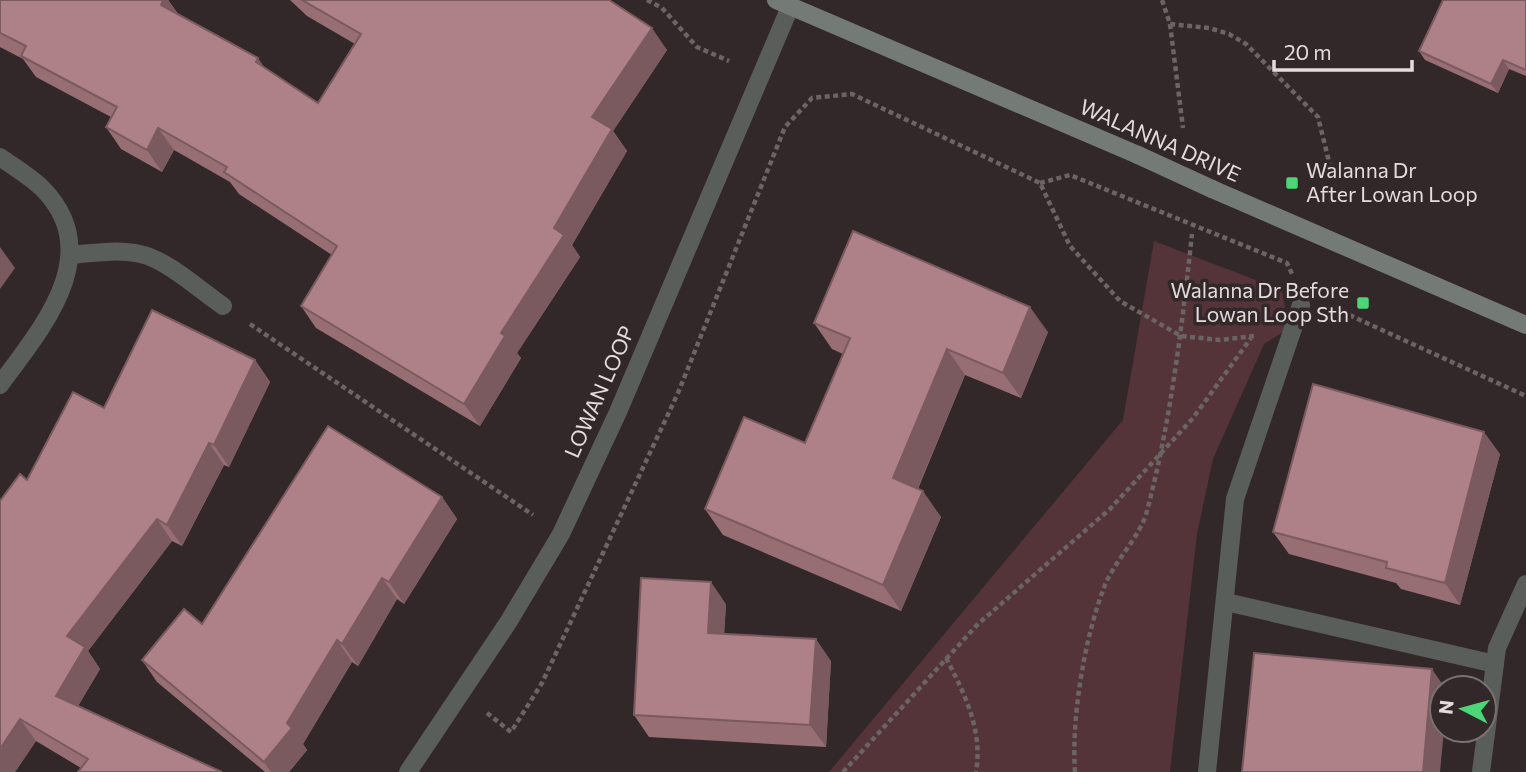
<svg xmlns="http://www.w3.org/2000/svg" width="1526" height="772" font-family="Commissioner,sans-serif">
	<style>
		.green { fill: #543339 }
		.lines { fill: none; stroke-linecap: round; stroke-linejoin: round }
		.path { stroke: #6c6365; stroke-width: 4.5; stroke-dasharray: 5 3.5; stroke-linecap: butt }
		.lane { stroke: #5a5e5b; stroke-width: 18 }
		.street { stroke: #5a5e5b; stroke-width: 18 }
		.secondary { stroke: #747a75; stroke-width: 18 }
		.secondary-bridge { stroke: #747a75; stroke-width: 18 }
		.wall { fill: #966e74 }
		.shaded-wall { fill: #7a5a5e }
		.building { fill: #ae8087; stroke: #7a5a5e; stroke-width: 2 }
		.poi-dot { fill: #4bd677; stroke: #32282a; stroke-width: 2.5 }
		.labels { text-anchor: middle; stroke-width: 7; stroke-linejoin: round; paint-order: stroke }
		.street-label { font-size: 21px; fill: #e3dcdd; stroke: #32282a }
		.poi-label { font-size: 21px; fill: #e3dcdd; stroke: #32282a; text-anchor: start }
	</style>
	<rect width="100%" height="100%" fill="#32282a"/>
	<path class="green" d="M1154 241 1282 290 1288 329 1264 344 1213 459 1197 534 1170 772H829L1123 420Z"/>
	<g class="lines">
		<g class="path">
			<path d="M647 0 662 8 697 47 729 61"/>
			<path d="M1162 0 1170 24 1209 28 1229 34 1246 44 1318 117 1333 178"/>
			<path d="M1170 24 1183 128"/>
			<path d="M1040 183 1070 175 1287 263 1293 276"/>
			<path d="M1334 308 1526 396"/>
			<path d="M250 324 533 515"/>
			<path d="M946 658C965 694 983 731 976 772"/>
			<path d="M487 713 511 732 542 683 678 393 785 127 812 98 852 94 1040 183 1070 246 1120 301 1181 336 1220 340 1254 336"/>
			<path d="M843 772 978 624 1110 509 1193 418 1251 338"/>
			<path d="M1075 772C1071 718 1085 635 1105 585 1116 559 1140 537 1147 511 1171 420 1182 326 1192 234"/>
		</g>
		<g class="lane">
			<path d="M70 255C93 253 117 249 140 254 166 259 201 291 223 306"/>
			<path d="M1226 602 1495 664"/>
			<path d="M1207 772 1235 499 1301 305"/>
			<path d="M1481 772 1497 648 1526 584"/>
		</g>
		<g class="street">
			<path d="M0 157C14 167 31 177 43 189 107 255 40 330 0 385"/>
			<path d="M408 772 509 621 561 534 618 412 790 7"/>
		</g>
		<g class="secondary">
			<path d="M776 0 1138 155"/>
			<path d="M1212 189 1526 325"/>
		</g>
		<path class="secondary-bridge" d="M1138 155 1212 189"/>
	</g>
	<g class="wall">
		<path d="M0 0H168L179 15 265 69 318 103 355 44 307 16 290 0H609L667 50 613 131 627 151 572 245 580 257 517 353 521 358 480 426 316 328 301 306 332 255 239 194 230 182 174 150 162 172 121 149 106 127 111 117 36 77 23 59 0 47Z"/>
		<path d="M1526 0V76L1509 69 1498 93 1425 60 1419 51Z"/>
		<path d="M814 323 1048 332 1021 398 965 375 918 489 941 517 901 611 723 535 705 509 805 443 843 354 832 349Z"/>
		<path d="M255 360 270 382 229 467 224 465 182 546 172 541 88 651 100 669 78 706 222 772 81 768 36 741 15 772 27 480 104 408Z"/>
		<path d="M1500 454 1460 605 1401 589 1396 583 1289 554 1273 532Z"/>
		<path d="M442 497 457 519 404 604 397 599 358 666 352 662 303 744 307 750 289 772H265L157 682 142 660Z"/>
		<path d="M726 604 724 633 831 661 826 747 649 737 634 715Z"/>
	</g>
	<g class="shaded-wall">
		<path d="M163 0H168L181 18 161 5Z"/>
		<path d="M652 28 667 50 613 131 627 151 572 245 580 257 517 353 521 358 480 426 464 404 554 228 592 117Z"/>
		<path d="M258 58 273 80 256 62Z"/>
		<path d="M1503 60 1509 69 1498 93 1491 84Z"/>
		<path d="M158 128 174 150 162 172 147 150Z"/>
		<path d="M0 247 15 268 0 289Z"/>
		<path d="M1030 307 1048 332 1021 398 1003 373Z"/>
		<path d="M947 349 965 375 911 504 893 478Z"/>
		<path d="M255 360 270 382 229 467 214 445Z"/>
		<path d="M1484 432 1500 454 1460 605 1445 583Z"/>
		<path d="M209 443 224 465 182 546 167 525Z"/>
		<path d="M923 491 941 517 901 611 883 585Z"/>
		<path d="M442 497 457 519 404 604 389 582Z"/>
		<path d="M157 519 172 541 88 651 100 669 71 718 56 696 67 636Z"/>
		<path d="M382 578 397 599 358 666 342 644Z"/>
		<path d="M711 582 726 604 723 654 708 633Z"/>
		<path d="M816 639 831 661 826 747 810 725Z"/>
		<path d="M337 640 352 662 303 744 307 750 289 772H271L264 762Z"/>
		<path d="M1432 669 1445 688H1442V730H1444L1440 772H1423Z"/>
		<path d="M20 719 36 741 15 772H0V749Z"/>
	</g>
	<g class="building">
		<path d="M0 0H163L161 5 258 58 256 62 318 103 361 34 302 0H609L652 28 592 117 612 129 554 228 564 235 501 333 505 336 464 404 301 306 337 246 224 172 227 167 158 128 147 150 106 127 117 107 21 56 26 46 0 33Z"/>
		<path d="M1443 0H1526V70L1503 60 1491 84 1419 51Z"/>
		<path d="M853 231 1030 307 1003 373 947 349 893 478 923 491 883 585 705 509 744 417 805 443 850 338 814 323Z"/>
		<path d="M152 310 255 360 214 445 209 443 167 525 157 519 67 636 85 647 56 696 222 772H78L88 759 20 719 0 749V501L20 474 27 480 73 392 104 408Z"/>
		<path d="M1313 384 1484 432 1445 583 1386 568 1387 562 1273 532Z"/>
		<path d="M328 426 442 497 389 582 382 578 342 644 337 640 287 723 292 728 264 762 142 660 184 609 202 624Z"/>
		<path d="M641 578 711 582 708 633 816 639 810 725 634 715Z"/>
		<path d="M1254 653 1432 669 1423 772H1242Z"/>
	</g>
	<g class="poi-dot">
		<rect x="1285" y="176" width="14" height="14" rx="3.5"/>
		<rect x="1356" y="296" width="14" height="14" rx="3.5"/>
	</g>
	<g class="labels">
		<g class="street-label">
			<text transform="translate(1160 141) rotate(24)" y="7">WALANNA DRIVE</text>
			<text transform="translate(600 392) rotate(-66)" y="7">LOWAN LOOP</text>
		</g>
		<g class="poi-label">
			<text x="1306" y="178">Walanna Dr<tspan x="1306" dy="24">After Lowan Loop</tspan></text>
			<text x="1349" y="298" text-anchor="end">Walanna Dr Before<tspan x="1349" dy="24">Lowan Loop Sth</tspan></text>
		</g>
	</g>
	<g transform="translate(1463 709) rotate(276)"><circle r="33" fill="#32282a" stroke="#797072" stroke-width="2"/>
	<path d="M0-5L12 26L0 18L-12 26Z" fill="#4bd677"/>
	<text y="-10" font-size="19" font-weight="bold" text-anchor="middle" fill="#e3dcdd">N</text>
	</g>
	<path d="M1274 60v10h138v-10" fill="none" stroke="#e3dcdd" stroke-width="3.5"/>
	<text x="1284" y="60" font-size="21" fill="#e3dcdd" stroke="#32282a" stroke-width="5" paint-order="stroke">20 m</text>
</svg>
